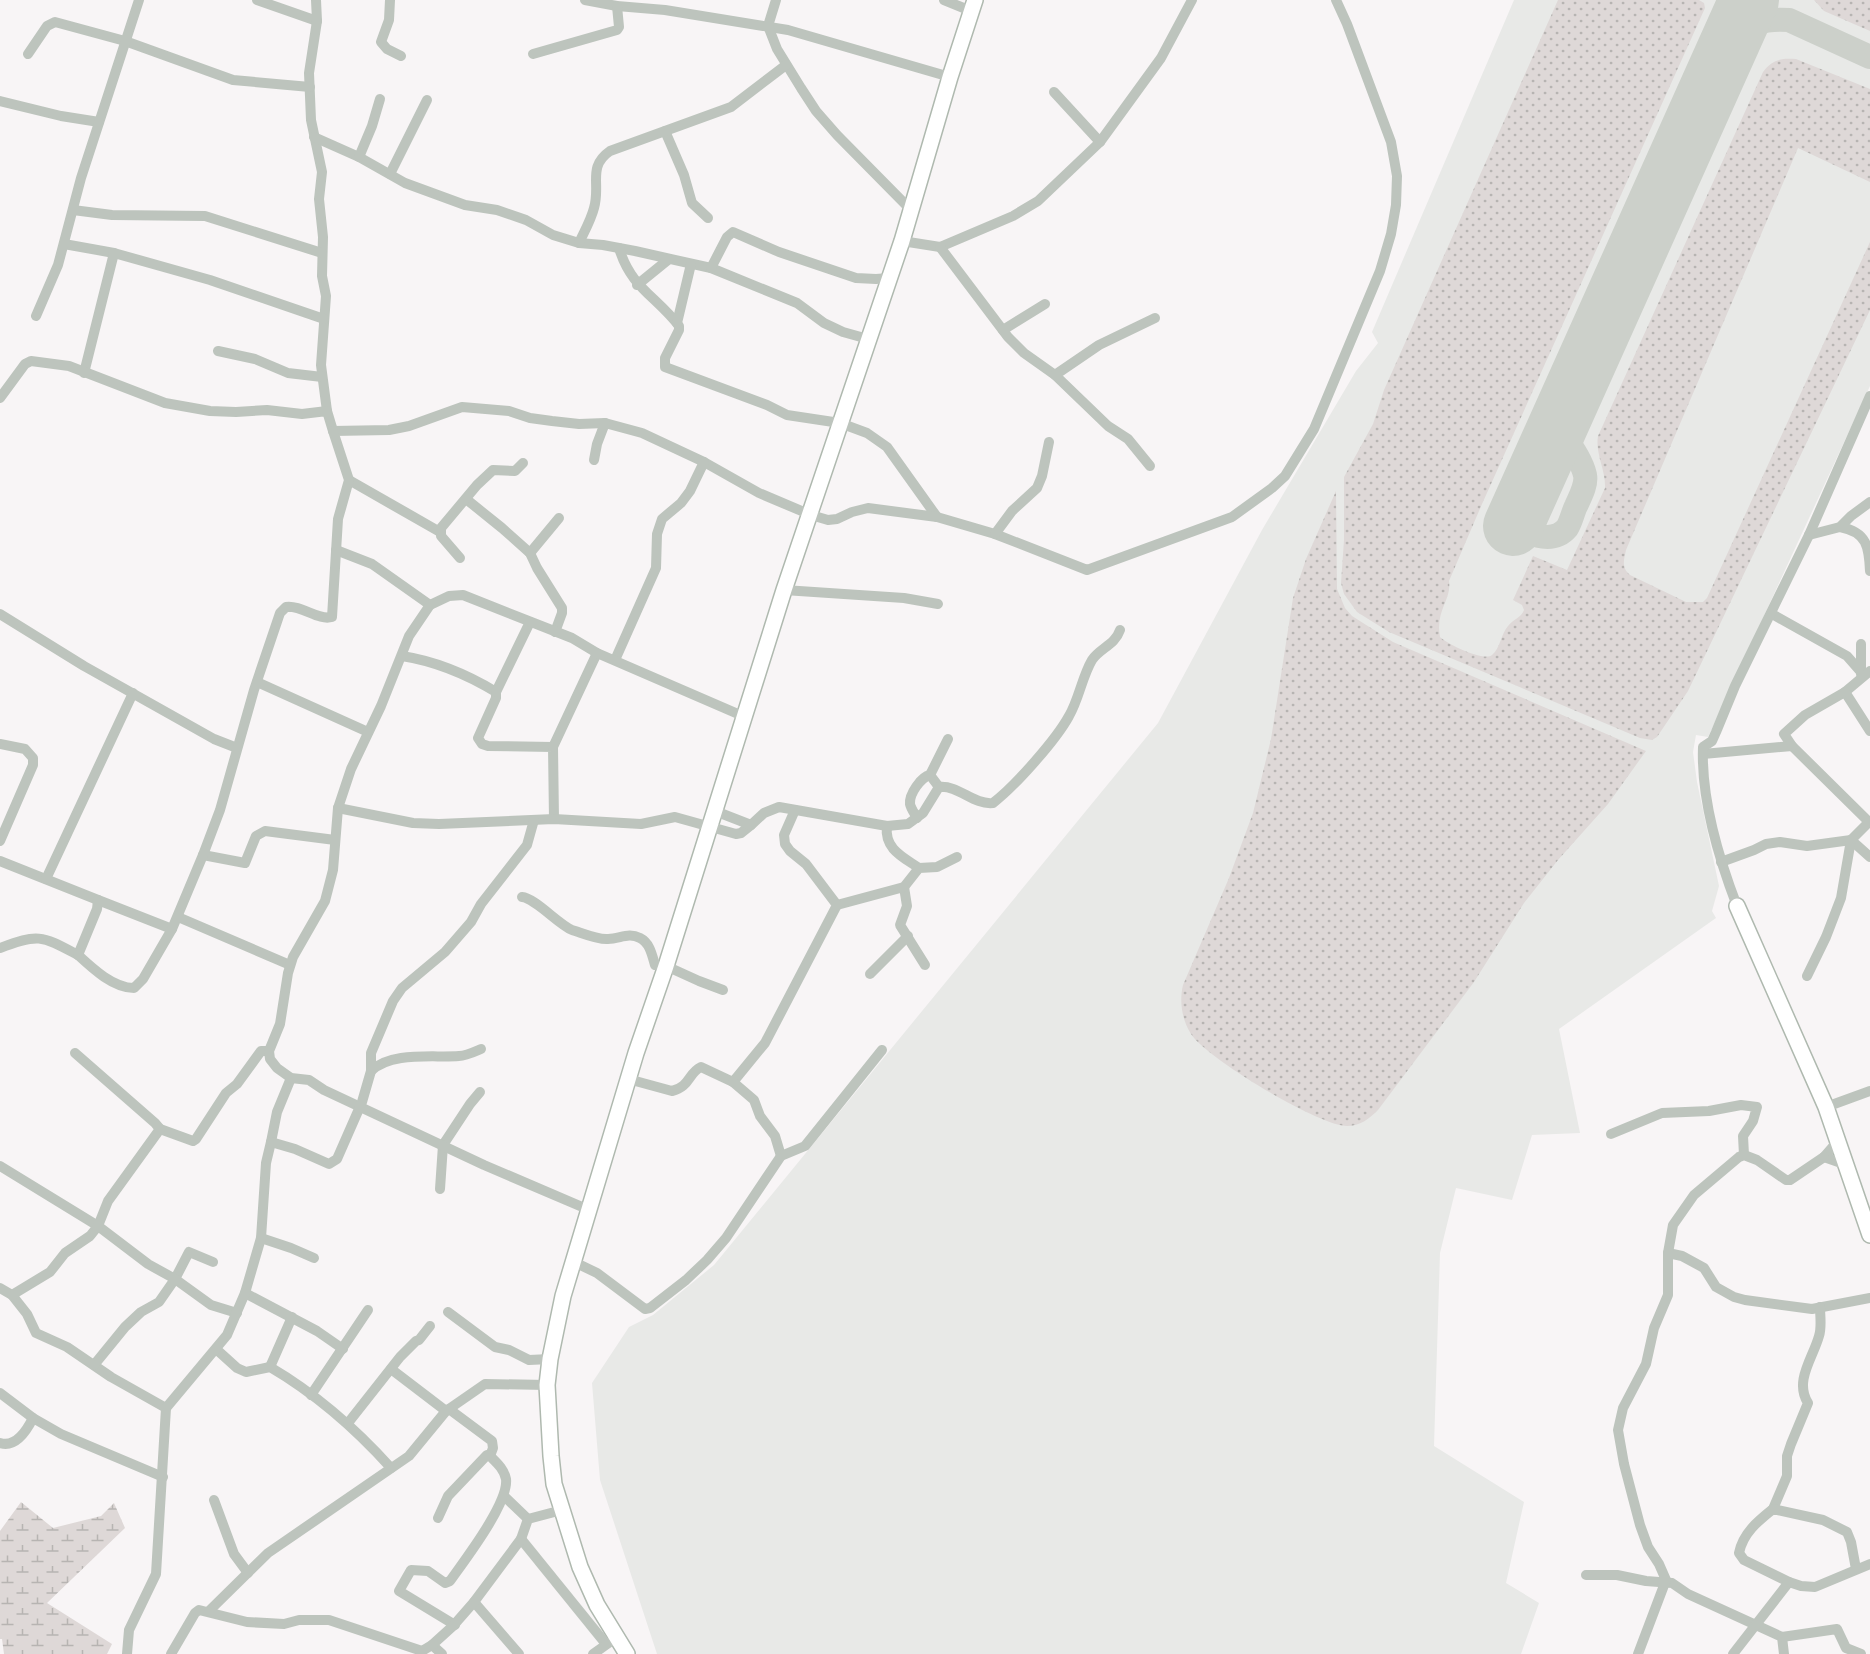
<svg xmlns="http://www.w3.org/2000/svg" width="1870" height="1654" font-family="'Golos Text',sans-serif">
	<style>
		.built { fill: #e8e9e7 }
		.green { fill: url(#green-dots) }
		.wetland { fill: url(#wetland-marsh) }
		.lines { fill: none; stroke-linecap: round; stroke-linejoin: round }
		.taxiway { stroke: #ccd0ca; stroke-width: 24 }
		.runway { stroke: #ccd0ca; stroke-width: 60 }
		.secondary-casing { stroke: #afb9af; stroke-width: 18 }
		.street { stroke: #bdc4bd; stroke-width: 10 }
		.secondary { stroke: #fff; stroke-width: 15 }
	</style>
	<defs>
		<pattern id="green-dots" width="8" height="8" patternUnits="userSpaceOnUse" patternTransform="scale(1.5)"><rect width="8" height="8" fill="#ded8d7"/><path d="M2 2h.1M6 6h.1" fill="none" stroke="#b7b4b2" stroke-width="1.8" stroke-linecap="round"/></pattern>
		<pattern id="wetland-marsh" width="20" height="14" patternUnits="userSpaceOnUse" patternTransform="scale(1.5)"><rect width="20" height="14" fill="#ded8d7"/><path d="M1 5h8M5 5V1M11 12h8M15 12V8" fill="none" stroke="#b7b4b2"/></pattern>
	</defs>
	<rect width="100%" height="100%" fill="#f8f5f6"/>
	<path class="built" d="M1514 0H1870V386L1708 737 1696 735 1693 752 1697 782 1719 886 1712 911 1716 918 1559 1029 1580 1133 1532 1135 1512 1200 1456 1188 1440 1253 1434 1446 1524 1502 1506 1583 1539 1603 1521 1654H657L600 1480 592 1383 629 1327 653 1315 714 1265 1158 723 1262 530 1356 371 1378 343 1372 332Z"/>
	<g class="green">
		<path d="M1558 0H1699L1704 3 1705 8 1482 504 1449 581C1452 600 1435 610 1440 637 1447 644 1484 662 1492 655 1500 649 1501 634 1508 626 1513 619 1521 618 1524 610L1522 605 1513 600 1533 556 1567 570 1605 488C1606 470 1595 454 1598 436L1763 72C1772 60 1781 58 1796 59L1870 89V182L1798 148 1626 550C1624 560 1621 567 1630 575L1686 602H1703L1707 598 1870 242V310L1688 691 1657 737 1652 740 1640 738 1389 632 1357 612 1344 594 1341 583 1344 540V477L1373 424 1384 390Z"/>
		<path d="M1814 0H1870V31L1824 11Z"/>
		<path d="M1336 491 1337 589 1345 608 1352 616 1393 642 1646 751 1608 804 1558 860 1524 903 1474 982 1378 1110C1369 1119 1360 1126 1347 1126 1319 1126 1206 1058 1191 1034 1182 1020 1179 1001 1183 985L1229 878 1253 813 1271 739 1293 598 1306 559Z"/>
	</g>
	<path class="wetland" d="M21 1502 53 1528 101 1516 114 1503 125 1528 47 1603 112 1644 107 1654H4L2 1639H0V1531Z"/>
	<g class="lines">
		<g class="taxiway">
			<path d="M1729 45C1748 24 1761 18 1789 20L1870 57"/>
			<path d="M1538 471C1527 481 1517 481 1510 494 1497 520 1546 553 1567 528 1571 522 1573 512 1576 506 1580 497 1587 485 1585 475 1581 458 1567 441 1558 426"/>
		</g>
		<path class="runway" d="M1513 526 1749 0"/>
		<g class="secondary-casing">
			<g id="secondary">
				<path d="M1737 906 1826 1107 1870 1235"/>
				<path d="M627 1654 597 1605 580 1567 554 1484 551 1456 547 1385 550 1359 563 1296 636 1053 666 966 784 590 902 241 950 77 975 0"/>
			</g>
		</g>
		<g class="street">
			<path d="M257 0 317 21"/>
			<path d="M316 0 317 21 309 73 311 120 322 172 319 199 323 237 322 276 326 296 321 365 327 411"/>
			<path d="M390 0 389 20 381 42 387 49 401 56"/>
			<path d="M585 0 617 6 665 10 788 30 950 77"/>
			<path d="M776 0 768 26 777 49 801 88 816 111 837 135 910 209"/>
			<path d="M944 0 971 11"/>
			<path d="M28 54 47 26 55 22 125 41 233 80 310 87"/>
			<path d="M533 54 617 30 619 27 617 6"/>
			<path d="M1054 92 1100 142"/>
			<path d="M0 101 61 116 99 122"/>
			<path d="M665 131 684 175 692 203 708 218"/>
			<path d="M314 137 359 157 405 183 465 205 497 210 526 220 553 235 579 243 603 245 635 251 711 268 797 303 824 323 843 332 868 339"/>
			<path d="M359 157 372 126 380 99"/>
			<path d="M390 174 427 100"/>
			<path d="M73 210 112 215 205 216 322 253"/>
			<path d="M902 241 940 247 1013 216 1038 201 1100 142 1161 58 1192 0"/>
			<path d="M579 243C584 232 591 220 594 208 601 184 587 167 610 151L731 107 786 65"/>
			<path d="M64 244 114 253"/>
			<path d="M940 247 1008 337 1024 353 1055 375"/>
			<path d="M619 248C631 288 656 296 679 326V330L665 358V367L767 405 787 415 840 423 867 433 887 447 937 517"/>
			<path d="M711 268 727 237 733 232 779 252 856 278 876 279 889 278"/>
			<path d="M637 285 669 259"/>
			<path d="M36 316 58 265 81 178 139 0"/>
			<path d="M677 323 691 264"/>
			<path d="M1003 330 1045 304"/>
			<path d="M218 351 255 359 288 373 322 377"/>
			<path d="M84 373 114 253 210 280 324 319"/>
			<path d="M0 398 25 364 31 361 69 366 165 403 210 411 236 412 267 410 302 414 327 411 333 431 389 430 409 426 462 407 509 411 530 418 552 421 579 424 605 423 642 433 704 462 759 493 811 515 828 520 837 519 852 512 868 508 937 517 995 534 1087 570 1232 517 1272 488 1285 476 1314 429 1380 271 1391 234 1396 205 1397 176 1391 142 1347 24 1336 0"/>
			<path d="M594 460 597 444 605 423"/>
			<path d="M1150 466 1128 439 1108 426 1055 375 1099 345 1155 318"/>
			<path d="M349 480 440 532"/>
			<path d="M466 499 502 528 530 553 537 568 562 608V613L555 632"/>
			<path d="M1840 527C1867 532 1869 547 1870 571"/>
			<path d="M995 534 1012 511 1037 488 1042 476 1049 442"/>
			<path d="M1809 535 1840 527 1851 516 1870 502"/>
			<path d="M336 550 372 564 430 605"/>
			<path d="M530 553 559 518"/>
			<path d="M460 558 441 536V528L477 485 493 470 515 471 523 463"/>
			<path d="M784 590 904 598 938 604"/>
			<path d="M0 614 84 666 214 739 237 748"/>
			<path d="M1772 614 1847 656 1861 672"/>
			<path d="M1861 644V674"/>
			<path d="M402 656C434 661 468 675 496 692V698L478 738 482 744 488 746 553 747 554 819"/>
			<path d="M615 660 656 568 657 534 662 519 681 503 690 491 704 462"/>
			<path d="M1870 671 1845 692 1805 715 1784 734 1792 746 1870 823"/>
			<path d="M257 682 368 732"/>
			<path d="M496 692 530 622"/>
			<path d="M1845 692 1870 731"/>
			<path d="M0 744 25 749 33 758V765L0 841"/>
			<path d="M553 747 597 653"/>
			<path d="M1703 754 1792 746"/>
			<path d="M939 787 930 775 948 739"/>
			<path d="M338 808 413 823 439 824 554 819 641 824 675 817 736 834 741 833 751 825"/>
			<path d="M715 811 751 825 764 813 779 807 887 826 908 824 923 813 939 787C959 785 973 805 993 803 1015 786 1056 740 1069 716 1079 699 1082 677 1092 660 1100 648 1115 645 1120 630"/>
			<path d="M917 818C915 814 911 809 910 804 909 794 921 777 930 775"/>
			<path d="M887 826C884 849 903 857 919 868"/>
			<path d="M1851 840 1870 857"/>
			<path d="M203 855 245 863 256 836 265 831 335 840"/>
			<path d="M0 861 98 900"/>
			<path d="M1721 862 1754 850 1766 844 1780 842 1807 846 1851 840"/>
			<path d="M46 879 133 693"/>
			<path d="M904 887 907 906 900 925 925 965"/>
			<path d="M522 897C535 898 558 924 572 930 582 933 598 940 608 939 620 939 628 932 640 938 650 943 652 955 655 965"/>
			<path d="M837 905 904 887 919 868 937 867 957 857"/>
			<path d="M1737 906C1719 859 1701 798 1703 747L1712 741 1716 732 1735 686 1809 535 1870 396"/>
			<path d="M178 917 290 965"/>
			<path d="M0 948C39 933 42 936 78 955L97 909 98 900 172 929"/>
			<path d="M78 955C92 968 113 988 134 988L143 979 172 929 203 855 220 810 254 690 280 613 286 607C302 605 318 621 332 617L338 519 349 480 333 431"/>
			<path d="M666 966 699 981 723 990"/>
			<path d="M870 974 908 936"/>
			<path d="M1807 976 1826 937 1841 898 1851 840 1870 821"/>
			<path d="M371 1071C391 1051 434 1058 459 1056 466 1056 474 1052 481 1049"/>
			<path d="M628 1079 672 1091C690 1087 688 1073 701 1067L733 1082 765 1043 837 905 806 864 790 851 785 844 784 835 795 810"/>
			<path d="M733 1082 754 1100 760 1116 775 1136 781 1156"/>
			<path d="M1826 1107 1870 1091"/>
			<path d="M160 1129 193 1141 196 1139 226 1093 237 1084 261 1051H269"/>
			<path d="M1611 1134 1662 1113 1709 1111 1741 1105 1757 1107 1753 1121 1743 1136 1744 1155"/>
			<path d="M271 1142 277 1112 291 1078"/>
			<path d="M1837 1142 1824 1157 1844 1164"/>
			<path d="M0 1166 98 1226 148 1264 175 1279 189 1252 213 1262"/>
			<path d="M440 1189 443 1145 470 1104 480 1092"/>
			<path d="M587 1209 484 1165 324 1090 309 1080 291 1078 277 1068 270 1059 269 1051 280 1024 288 973 293 957 325 901 333 870 338 808 351 769 381 706 409 636 430 605 449 596 463 595 572 638 597 653 745 717"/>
			<path d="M261 1238 291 1248 314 1258"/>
			<path d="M1668 1253 1682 1256 1704 1268 1716 1287 1734 1297 1745 1300 1812 1309 1870 1298"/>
			<path d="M572 1261 597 1273 645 1309 650 1308 686 1280 707 1260 726 1238 781 1156 805 1146 882 1050"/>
			<path d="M0 1288 12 1295 27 1314 36 1333 67 1347 111 1377 166 1408"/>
			<path d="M245 1293 317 1331 343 1349"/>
			<path d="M12 1295 50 1272 65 1253 90 1236 98 1226 108 1201 160 1129 155 1123 75 1053"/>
			<path d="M448 1312 495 1347 509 1350 529 1360 550 1359"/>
			<path d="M216 1349 237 1368 246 1372 270 1367C316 1394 356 1429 391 1468"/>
			<path d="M94 1365 125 1327 141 1312 159 1302 175 1279 211 1305 237 1313"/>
			<path d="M270 1367 292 1317"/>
			<path d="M391 1369 446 1411"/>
			<path d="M0 1393 33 1418 61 1434 163 1477"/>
			<path d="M311 1395 368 1310"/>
			<path d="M449 1409 492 1441 493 1448 490 1456"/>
			<path d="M348 1423 400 1357 416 1341 419 1340 430 1326"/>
			<path d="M0 1443C16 1448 27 1430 33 1418"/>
			<path d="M504 1496 528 1519"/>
			<path d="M214 1500 234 1554 248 1573"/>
			<path d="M1773 1509 1787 1476V1456L1791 1444 1808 1403C1794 1381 1813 1358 1819 1336 1822 1327 1820 1316 1820 1307"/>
			<path d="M438 1518 448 1496 487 1455 490 1456C497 1463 504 1469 506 1479 509 1503 464 1561 450 1581L445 1583 428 1571 411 1570 399 1591 455 1625"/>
			<path d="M521 1539 606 1644"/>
			<path d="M1586 1575H1617L1646 1581 1672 1583 1688 1594 1782 1637 1784 1654"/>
			<path d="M1789 1582 1744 1560 1739 1553C1743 1533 1758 1521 1773 1509L1823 1520 1847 1532 1851 1542 1856 1569"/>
			<path d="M474 1602 519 1654"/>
			<path d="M209 1611 268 1553 409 1456 446 1411 485 1384 547 1385"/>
			<path d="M1782 1637 1837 1629 1846 1648 1861 1654"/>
			<path d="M432 1645 442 1654"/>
			<path d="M127 1654 129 1630 156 1574 166 1408 227 1335 245 1293 261 1238 266 1163 271 1142 295 1149 329 1164 337 1159 362 1102 371 1071V1053L393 1001 402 988 445 952 471 922 481 904 527 845 534 820"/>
			<path d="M171 1654 195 1613 199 1610 247 1622 284 1624 299 1620H329L422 1651 432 1645 453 1626 474 1602 521 1539 528 1519 562 1510"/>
			<path d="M593 1654 610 1642"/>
			<path d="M1638 1654 1666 1580 1659 1564 1648 1547 1640 1525 1624 1464 1618 1430 1623 1408 1646 1364 1654 1328 1668 1295V1253L1673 1225 1694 1195 1739 1157 1744 1155 1757 1160 1786 1180H1790L1824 1157"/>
			<path d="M1733 1654 1789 1582 1801 1586 1815 1587 1870 1564"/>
		</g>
		<use href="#secondary" class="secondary"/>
	</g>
</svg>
